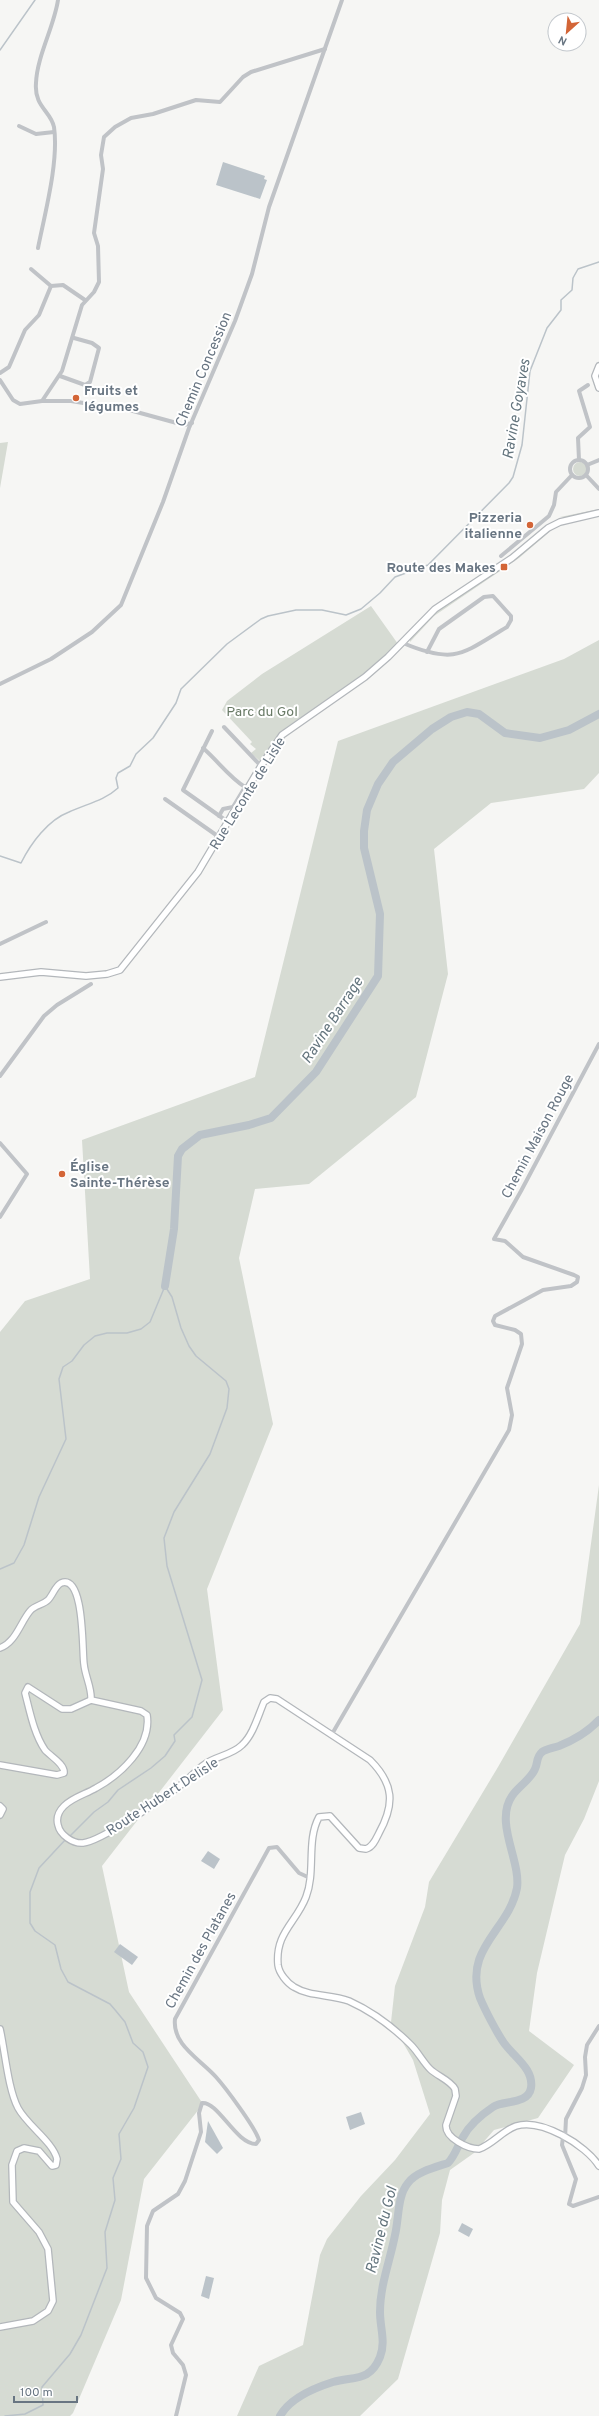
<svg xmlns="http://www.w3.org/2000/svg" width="599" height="2416" font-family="Overpass,sans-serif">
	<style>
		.green { fill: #d6dbd3 }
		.water { fill: #bbc3c9 }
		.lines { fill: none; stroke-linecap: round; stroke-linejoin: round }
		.stream { stroke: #bbc3c9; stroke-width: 1.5 }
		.river { stroke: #bbc3c9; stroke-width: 8 }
		.secondary-casing { stroke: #b3b7bb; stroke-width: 8 }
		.street { stroke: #c0c3c7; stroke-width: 4 }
		.secondary { stroke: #fff; stroke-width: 5.5 }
		.poi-dot { fill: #d36537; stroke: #fff; stroke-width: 1.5 }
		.labels { text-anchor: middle; stroke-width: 4; stroke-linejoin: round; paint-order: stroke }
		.street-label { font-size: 14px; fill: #687582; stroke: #fff }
		.poi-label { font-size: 14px; font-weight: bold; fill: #687582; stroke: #fff; text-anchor: start }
		.park-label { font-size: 14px; fill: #697a66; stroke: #fff }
		.water-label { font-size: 15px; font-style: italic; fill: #64757e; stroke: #fff }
	</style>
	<rect width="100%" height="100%" fill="#f6f6f4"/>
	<g class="green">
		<path d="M8 442 0 488V443Z"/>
		<circle cx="580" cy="469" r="7"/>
		<path d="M599 509V511L570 517H560Z"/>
		<path d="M571 521 553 529 519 558 434 616 410 642V639L432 614 548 530Z"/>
		<path d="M371 606 398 644 380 662 355 681 287 727 261 762 251 753 256 749 250 744 252 742 222 710 227 701 262 674Z"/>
		<path d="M599 640V773L584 789 491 803 434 849 448 974 416 1097 309 1184 255 1189 239 1258 273 1424 207 1589 223 1710 102 1866 129 1992 203 2104 144 2179 121 2300 73 2413 70 2416H0V1332L25 1301 90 1279 82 1140 255 1077 338 741 564 659Z"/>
		<path d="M599 1485V1781L584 1819 565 1855 537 1973 529 2031 574 2065 538 2118 494 2130 474 2153 450 2170 442 2200 440 2233 398 2379 360 2416H237L259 2366 303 2345 320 2255 327 2239 361 2196 395 2160 430 2114 413 2060 391 2022 395 1986 425 1907 429 1882 498 1767 580 1624Z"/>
	</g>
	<g class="water">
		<path d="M223 162 265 176 264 179 267 180 260 199 216 185Z"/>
		<path d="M208 1851 220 1859 214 1869 201 1861Z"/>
		<path d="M120 1944 138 1957 132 1965 114 1952Z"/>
		<path d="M361 2112 365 2124 350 2130 346 2117Z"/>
		<path d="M208 2121 223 2148 217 2154 205 2142Z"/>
		<path d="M462 2223 473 2229 469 2237 458 2231Z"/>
		<path d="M206 2276 214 2278 209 2299 201 2296Z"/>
	</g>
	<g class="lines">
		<g class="stream">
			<path d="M0 50 35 0"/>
			<path d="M0 856 21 863C31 843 48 820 69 812 86 804 104 801 118 788L116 778 118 773 130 766 136 754 153 738 176 703 181 689 227 644 261 619 268 616 296 610H322L346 615 361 609 380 593 395 577 428 565 509 483 513 477 522 445 530 371 547 328 561 310V300L572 290 573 278 578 269 599 262"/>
			<path d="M0 1569 14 1563 24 1545 39 1497 66 1439 59 1379 63 1367 72 1361 84 1345 95 1336 107 1333H127L141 1329 150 1322 165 1286"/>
			<path d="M69 1837 94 1812 108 1802 118 1790 151 1768 165 1756 175 1741 174 1735 192 1717 202 1680 167 1566 164 1538 174 1512 210 1454 227 1408 229 1389 226 1381 196 1356 189 1346 181 1328 172 1297 165 1286"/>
			<path d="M5 2416 25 2414 43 2405 42 2387 70 2354 81 2335 107 2268 105 2232 115 2200 113 2178 121 2159 119 2134 134 2108 148 2067 143 2052 133 2043 125 2022 116 2011 110 2004 68 1982 61 1969 55 1945 35 1931 30 1923V1892L39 1868 66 1839"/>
		</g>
		<g class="river">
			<path d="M165 1286 174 1229 178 1156 182 1149 200 1135 249 1125 271 1118 316 1072 378 976 380 914 364 848V831L367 810 378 784 393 762 432 729 451 717 467 712 479 714 505 733 540 738 569 730 599 714"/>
			<path d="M280 2416C290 2398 314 2388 333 2382 354 2376 370 2382 380 2357 386 2342 380 2328 380 2312 380 2285 390 2261 395 2235 399 2219 397 2196 408 2183 416 2172 436 2167 448 2163 455 2156 458 2145 463 2137 470 2124 481 2115 493 2107 503 2100 528 2105 531 2088 534 2069 514 2057 504 2043 497 2033 485 2010 480 1998 463 1948 509 1930 517 1888 521 1861 494 1822 512 1796 518 1787 531 1779 535 1769 538 1763 536 1757 542 1752 546 1749 553 1748 559 1746 574 1740 588 1732 599 1720"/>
		</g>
		<g class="secondary-casing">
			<g id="secondary">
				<path d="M599 366 595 376 599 388"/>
				<path d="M0 977 41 972 86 976 107 974 120 970 198 872 261 766 282 735 365 677 388 657 435 609 512 558 548 528 560 522 599 513"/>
				<path d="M0 1648C16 1642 20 1623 30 1611 35 1605 43 1605 48 1600 53 1595 55 1586 61 1583 85 1573 82 1653 84 1664 85 1676 92 1688 91 1700L141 1711 147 1715C152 1746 120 1775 96 1788 86 1794 73 1797 64 1806 59 1811 56 1818 58 1825 60 1835 73 1844 83 1843 102 1841 165 1797 182 1784 190 1778 196 1770 205 1764 216 1756 232 1755 242 1745 253 1735 258 1716 264 1702L270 1698 277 1699 370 1760C394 1784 395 1804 379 1833 376 1839 373 1847 366 1849L359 1848 330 1816 319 1817C306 1841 316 1871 306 1897 296 1923 275 1933 278 1965 279 1973 287 1983 294 1987 310 1997 331 1994 349 2001 371 2011 394 2028 411 2045 418 2052 423 2062 430 2069 437 2076 450 2080 455 2089L456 2096 446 2125C445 2138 468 2149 479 2149 493 2144 502 2131 516 2126 541 2118 586 2145 599 2166"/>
				<path d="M0 1765 57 1775 64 1773C65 1764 50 1756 45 1750 34 1734 30 1712 25 1693L28 1687 62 1709H71L91 1700"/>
				<path d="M0 1806 3 1809 0 1815"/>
				<path d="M0 2029C5 2051 8 2089 18 2108 27 2125 53 2142 57 2159L56 2165 52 2166 39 2151 24 2148 17 2151 12 2165 13 2202 39 2232 48 2249 53 2301 48 2311 33 2321 0 2327"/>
			</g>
		</g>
		<g class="street">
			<path d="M19 126 36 134 54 132"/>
			<path d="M38 248C45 213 59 161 54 127 51 111 34 107 36 83 37 56 54 27 58 0"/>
			<path d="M31 269 51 286"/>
			<path d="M0 373 9 367 25 330 39 315 51 286 63 285 85 300"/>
			<path d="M60 376 85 385 90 382 99 348 92 343 74 338"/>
			<path d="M0 380 13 400 20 404 42 401H71L133 411 184 425 192 423"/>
			<path d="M42 401 62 371 82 305 94 292 99 282 98 246 94 233 103 169 101 155 104 137 115 127 131 118 153 114 196 100 220 102 243 77 251 72 325 49"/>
			<path d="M579 460 578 438 590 427 579 391 588 385"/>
			<circle cx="579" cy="469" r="9"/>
			<path d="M587 465 599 460"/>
			<path d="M586 475 599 489"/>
			<path d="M501 556 549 516 554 505 556 492 572 475"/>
			<path d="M403 643C455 665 462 654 507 627L511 620V616L493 596 484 597 439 629 427 652"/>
			<path d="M0 684 51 659 92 632 121 605 163 502 189 428 235 321 252 274 269 207 342 0"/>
			<path d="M224 727 261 766"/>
			<path d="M212 731 183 790 228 822"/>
			<path d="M203 748C218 761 229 777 245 787L233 807 223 809 219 816"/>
			<path d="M165 799 219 837"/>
			<path d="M0 944 46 922"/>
			<path d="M0 1076 44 1016 57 1005 91 984"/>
			<path d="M0 1143 27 1174 0 1217"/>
			<path d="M332 1734 509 1430 512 1415 507 1388 522 1344 521 1334 515 1330 495 1325 493 1321 495 1316 543 1290 571 1286 577 1282 578 1277 574 1275 523 1257 505 1241 494 1239 521 1191 599 1044"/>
			<path d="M563 2137 562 2145 576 2179 569 2204 573 2206 599 2197"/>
			<path d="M565 2138 566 2119 582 2088 586 2075 585 2057 587 2045 599 2026"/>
			<path d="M176 2416 186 2375 183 2365 173 2353 171 2345 183 2319 180 2313 156 2298 146 2278 147 2226 153 2211 178 2194 185 2181 201 2132 199 2113 202 2103C218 2101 236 2144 256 2144L259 2140C255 2127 225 2087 216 2077 200 2059 172 2045 175 2019L269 1848 277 1847 299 1873 310 1878"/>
		</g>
		<use href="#secondary" class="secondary"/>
	</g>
	<g class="poi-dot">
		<circle cx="76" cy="398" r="4"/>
		<circle cx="530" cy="525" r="4"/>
		<rect x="500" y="563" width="8" height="8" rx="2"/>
		<circle cx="62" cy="1174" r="4"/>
	</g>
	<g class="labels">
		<g class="street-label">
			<text transform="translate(203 369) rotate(-67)" y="5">Chemin Concession</text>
			<text transform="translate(247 793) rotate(-58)" y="5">Rue Leconte de Lisle</text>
			<text transform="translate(537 1136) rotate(-62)" y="5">Chemin Maison Rouge</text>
			<text transform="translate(162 1796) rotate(-33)" y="5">Route Hubert Delisle</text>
			<text transform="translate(200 1950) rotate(-61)" y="5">Chemin des Platanes</text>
		</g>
		<g class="poi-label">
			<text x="84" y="395">Fruits et<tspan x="84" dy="16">légumes</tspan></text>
			<text x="522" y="522" text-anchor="end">Pizzeria<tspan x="522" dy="16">italienne</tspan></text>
			<text x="496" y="572" text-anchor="end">Route des Makes</text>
			<text x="70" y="1171">Église<tspan x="70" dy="16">Sainte-Thérèse</tspan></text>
		</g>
		<g class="park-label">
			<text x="262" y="716">Parc du Gol</text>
		</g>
		<g class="water-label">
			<text transform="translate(516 409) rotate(-80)" y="5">Ravine Goyaves</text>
			<text transform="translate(332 1020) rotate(-57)" y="5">Ravine Barrage</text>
			<text transform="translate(381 2230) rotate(-76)" y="5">Ravine du Gol</text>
		</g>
	</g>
	<g transform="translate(567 32) rotate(207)"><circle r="19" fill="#ffffff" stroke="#c3c8cd"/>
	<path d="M0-3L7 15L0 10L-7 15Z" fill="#d36537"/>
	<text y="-6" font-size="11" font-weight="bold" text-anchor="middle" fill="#687582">N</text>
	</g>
	<path d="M14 2396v6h63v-6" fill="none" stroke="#687582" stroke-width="2"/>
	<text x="20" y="2396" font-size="12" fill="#687582" stroke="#ffffff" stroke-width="3" paint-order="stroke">100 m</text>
</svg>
